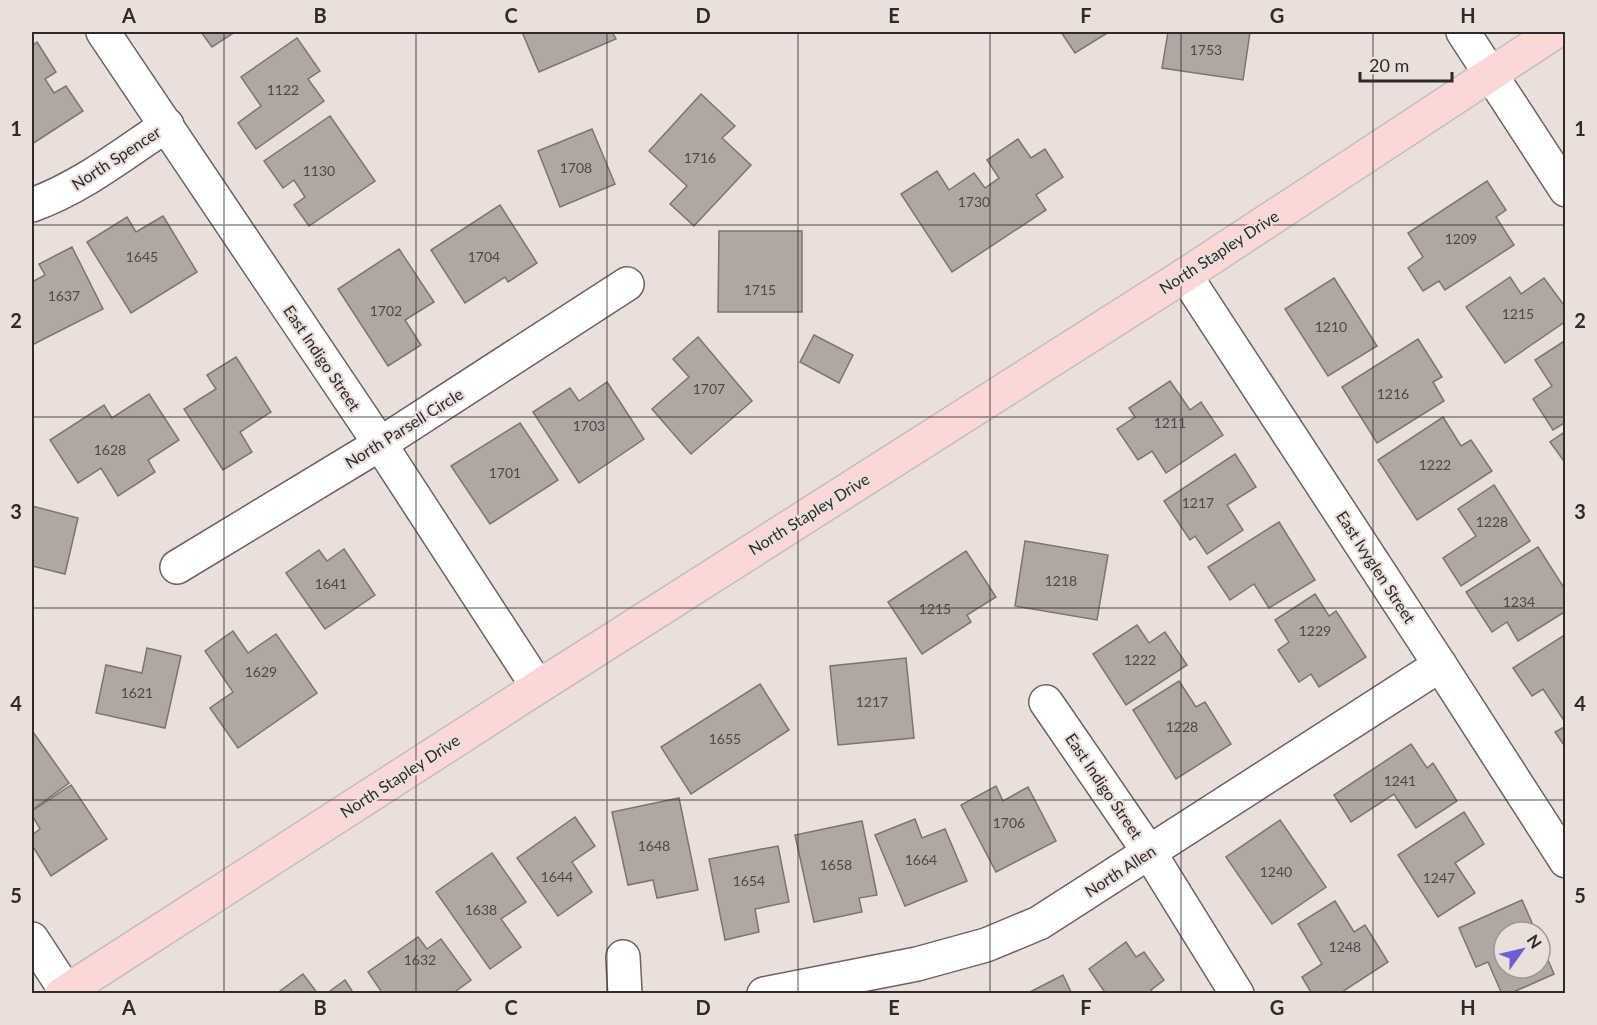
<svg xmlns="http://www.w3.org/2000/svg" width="1597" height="1025" font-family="Lato,sans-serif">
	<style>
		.building { fill: #b0a6a2; stroke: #7d7470; stroke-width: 1.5 }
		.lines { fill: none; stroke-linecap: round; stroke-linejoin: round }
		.minor-casing { stroke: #6c6360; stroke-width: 36 }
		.major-casing { stroke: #c0bfbf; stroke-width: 36 }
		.minor { stroke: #fff; stroke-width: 33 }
		.major { stroke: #fbd7d6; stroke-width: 33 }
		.grid { fill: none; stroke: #2e2a29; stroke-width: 1.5; stroke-opacity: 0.55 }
		.labels { text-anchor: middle; stroke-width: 4.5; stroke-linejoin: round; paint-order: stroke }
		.number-label { font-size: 14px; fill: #4e4947 }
		.street-label { font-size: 16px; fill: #2e2a29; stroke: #eadfdb }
		.neatline { fill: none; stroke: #2e2a29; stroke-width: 2 }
		.grid-label { font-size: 20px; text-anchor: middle; font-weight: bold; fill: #2e2a29 }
	</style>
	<rect width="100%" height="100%" fill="#eadfdb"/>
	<g class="building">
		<path d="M201 32H235L212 47Z"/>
		<path d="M522 32H612L616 39 539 72Z"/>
		<path d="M1061 32H1109L1075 53Z"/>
		<path d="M1168 32H1250L1243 80 1162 68Z"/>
		<path d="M297 38 320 71 308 79 324 101 256 149 238 123 261 106 241 77Z"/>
		<path d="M37 42 56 72 45 79 54 93 66 86 83 111 32 144V46Z"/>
		<path d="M701 94 735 126 722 138 751 165 694 226 670 204 687 186 649 151Z"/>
		<path d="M330 116 375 181 309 226 294 205 305 197 294 180 283 188 264 161Z"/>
		<path d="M592 129 615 184 560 207 538 151Z"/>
		<path d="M1018 139 1031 158 1045 149 1063 177 1036 195 1046 210 952 272 901 194 937 171 949 190 974 173 985 188 999 178 987 160Z"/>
		<path d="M1487 181 1506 210 1496 217 1514 245 1445 290 1439 281 1423 291 1408 268 1423 257 1408 233Z"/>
		<path d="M500 205 537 263 508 282 505 277 465 303 431 250Z"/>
		<path d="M163 216 197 272 131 313 87 242 127 217 136 232Z"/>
		<path d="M719 231H802V312H718Z"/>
		<path d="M72 247 103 309 32 345V282L45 275 39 264Z"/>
		<path d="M399 249 434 302 405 320 421 345 388 366 338 289Z"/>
		<path d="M1510 277 1521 294 1544 278 1566 308V321L1505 363 1466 307Z"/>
		<path d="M1334 278 1377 346 1328 376 1285 309Z"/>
		<path d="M814 335 853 355 839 383 800 362Z"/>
		<path d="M698 337 752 401 691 454 652 409 689 377 673 359Z"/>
		<path d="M1418 339 1442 377 1433 382 1444 401 1377 443 1342 387Z"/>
		<path d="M1566 340V422L1553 430 1533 399 1552 386 1535 360Z"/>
		<path d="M236 357 271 412 240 432 252 452 223 470 184 409 216 389 207 375Z"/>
		<path d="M1170 381 1190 410 1201 402 1223 435 1166 473 1152 451 1138 460 1117 429 1135 417 1129 408Z"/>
		<path d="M607 382 644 439 579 483 533 412 570 388 579 401Z"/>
		<path d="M149 394 179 440 148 460 155 472 118 496 101 468 78 483 50 440 104 405 112 418Z"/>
		<path d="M1443 417 1461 446 1471 440 1492 471 1417 520 1378 460Z"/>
		<path d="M520 423 558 480 490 524 451 466Z"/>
		<path d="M1566 431V464L1550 442Z"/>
		<path d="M1235 454 1256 487 1227 505 1243 530 1207 554 1195 536 1190 540 1164 501Z"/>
		<path d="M1494 485 1530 541 1461 586 1443 558 1476 536 1458 509Z"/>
		<path d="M32 506 78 518 65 574 32 566Z"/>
		<path d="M1279 522 1315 580 1269 608 1254 584 1230 600 1208 567Z"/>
		<path d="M1025 541 1108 555 1097 620 1015 606Z"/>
		<path d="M1538 547 1566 591V611L1518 641 1507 622 1492 632 1466 592Z"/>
		<path d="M344 549 375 595 325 629 286 573 319 550 327 561Z"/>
		<path d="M966 551 996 597 967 615 971 622 922 654 888 602Z"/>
		<path d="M1315 594 1329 616 1336 611 1366 657 1319 687 1311 674 1299 682 1278 650 1289 642 1275 620Z"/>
		<path d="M1137 625 1149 643 1165 632 1187 665 1126 705 1093 654Z"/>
		<path d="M233 631 248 653 276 634 317 693 238 748 210 708 233 692 205 651Z"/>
		<path d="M1566 634V718L1563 719 1543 689 1532 696 1513 668Z"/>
		<path d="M147 648 181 656 165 728 96 713 106 665 142 673Z"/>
		<path d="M906 658 914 738 838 745 830 666Z"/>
		<path d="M1179 681 1196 707 1205 702 1231 744 1176 779 1133 710Z"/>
		<path d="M760 684 789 730 691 794 661 747Z"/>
		<path d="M1566 726V748L1555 732Z"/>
		<path d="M33 732 69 783 32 810V733Z"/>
		<path d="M1411 744 1427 768 1433 763 1457 801 1416 828 1394 794 1351 822 1334 795Z"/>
		<path d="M71 785 107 839 51 876 32 845V835L40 829 32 815V811Z"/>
		<path d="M996 786 1003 801 1028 787 1056 841 996 872 961 805Z"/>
		<path d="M679 798 698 890 657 898 653 880 628 885 612 812Z"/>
		<path d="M1464 812 1484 844 1455 863 1475 893 1438 917 1398 855Z"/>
		<path d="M575 817 595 846 572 862 592 892 558 916 517 858Z"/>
		<path d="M915 819 922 838 945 829 967 881 905 906 875 835Z"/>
		<path d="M1280 820 1326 887 1272 924 1226 857Z"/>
		<path d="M862 821 877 895 859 898 862 912 814 922 795 835Z"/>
		<path d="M778 846 789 902 755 909 759 932 725 940 709 859Z"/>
		<path d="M492 853 526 902 501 919 521 947 490 969 436 892Z"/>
		<path d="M1522 900 1536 932H1504V968H1540V941L1554 974 1509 994H1502L1488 962 1476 967 1459 928Z"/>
		<path d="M1335 901 1354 932 1365 925 1388 962 1339 994H1312L1302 977 1322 964 1298 924Z"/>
		<path d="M418 937 427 949 441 939 471 980 452 994H383L368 972Z"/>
		<path d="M1126 942 1136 957 1144 952 1164 980 1151 990 1154 994H1106L1089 969Z"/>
		<path d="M303 974 318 994H276Z"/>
		<path d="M1063 975 1072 994H1026Z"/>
		<path d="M345 980 354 994H326Z"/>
	</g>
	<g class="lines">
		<g class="minor-casing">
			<g id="minor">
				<path d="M103 32 380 444 538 687"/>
				<path d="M1463 32 1566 190"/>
				<path d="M32 205C82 187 123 154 167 125"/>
				<path d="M1185 275 1440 665 1566 861"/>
				<path d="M177 567 380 444 627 284"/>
				<path d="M1046 702 1149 852 1237 994"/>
				<path d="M32 939 66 991"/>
				<path d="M623 957 625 994"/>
				<path d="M764 994 917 964 986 945 1039 923 1440 665"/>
			</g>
		</g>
		<g class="major-casing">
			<path id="major" d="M62 994 538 687 1185 275 1555 32"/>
		</g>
		<use href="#minor" class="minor"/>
		<use href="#major" class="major"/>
	</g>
	<path class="grid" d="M224 32V994M416 32V994M607 32V994M798 32V994M990 32V994M1181 32V994M1373 32V994M32 225H1566M32 417H1566M32 608H1566M32 800H1566"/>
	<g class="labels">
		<g class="number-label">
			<text x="1206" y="55">1753</text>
			<text x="283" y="95">1122</text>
			<text x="700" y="163">1716</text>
			<text x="576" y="173">1708</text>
			<text x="319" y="176">1130</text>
			<text x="974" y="207">1730</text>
			<text x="1461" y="244">1209</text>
			<text x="142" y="262">1645</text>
			<text x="484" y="262">1704</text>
			<text x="760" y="295">1715</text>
			<text x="64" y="301">1637</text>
			<text x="386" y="316">1702</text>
			<text x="1518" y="319">1215</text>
			<text x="1331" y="332">1210</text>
			<text x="709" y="394">1707</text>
			<text x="1393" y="399">1216</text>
			<text x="1170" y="428">1211</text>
			<text x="589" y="431">1703</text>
			<text x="110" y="455">1628</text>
			<text x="1435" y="470">1222</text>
			<text x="505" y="478">1701</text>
			<text x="1198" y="508">1217</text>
			<text x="1492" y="527">1228</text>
			<text x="1061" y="586">1218</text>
			<text x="331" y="589">1641</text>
			<text x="1519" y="607">1234</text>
			<text x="935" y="614">1215</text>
			<text x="1315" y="636">1229</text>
			<text x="1140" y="665">1222</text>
			<text x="261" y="677">1629</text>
			<text x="137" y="698">1621</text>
			<text x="872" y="707">1217</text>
			<text x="1182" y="732">1228</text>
			<text x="725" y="744">1655</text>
			<text x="1400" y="786">1241</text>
			<text x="1009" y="828">1706</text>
			<text x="654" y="851">1648</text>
			<text x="921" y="865">1664</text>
			<text x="836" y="870">1658</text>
			<text x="1276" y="877">1240</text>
			<text x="557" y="882">1644</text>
			<text x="1439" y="883">1247</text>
			<text x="749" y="886">1654</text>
			<text x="481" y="915">1638</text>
			<text x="1345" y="952">1248</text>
			<text x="420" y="965">1632</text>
		</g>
		<g class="street-label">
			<text transform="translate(116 158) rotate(-33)" y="6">North Spencer</text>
			<text transform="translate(1219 252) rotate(-33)" y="6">North Stapley Drive</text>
			<text transform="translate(322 358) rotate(56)" y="6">East Indigo Street</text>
			<text transform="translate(404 428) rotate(-32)" y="6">North Parsell Circle</text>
			<text transform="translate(809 514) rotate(-32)" y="6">North Stapley Drive</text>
			<text transform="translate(1376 567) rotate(57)" y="6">East Ivyglen Street</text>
			<text transform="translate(400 776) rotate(-33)" y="6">North Stapley Drive</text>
			<text transform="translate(1104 786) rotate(56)" y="6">East Indigo Street</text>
			<text transform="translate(1120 871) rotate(-33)" y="6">North Allen</text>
		</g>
	</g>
	<rect width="1597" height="1025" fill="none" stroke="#eadfdb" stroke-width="66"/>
	<g transform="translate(1522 950) rotate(56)"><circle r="28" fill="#eadfdb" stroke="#9f9794" stroke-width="1.5"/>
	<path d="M0-4.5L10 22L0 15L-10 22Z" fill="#6d5dd7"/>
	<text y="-9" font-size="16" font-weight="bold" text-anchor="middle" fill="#2e2a29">N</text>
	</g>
	<path d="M1360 72v9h92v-9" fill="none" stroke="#2e2a29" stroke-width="3"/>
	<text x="1369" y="72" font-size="18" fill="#2e2a29" stroke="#eadfdb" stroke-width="4.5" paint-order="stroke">20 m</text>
	<rect x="33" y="33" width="1531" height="959" class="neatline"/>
	<g class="grid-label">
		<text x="129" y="23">A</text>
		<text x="320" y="23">B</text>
		<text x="511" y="23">C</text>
		<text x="703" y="23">D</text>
		<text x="894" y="23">E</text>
		<text x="1086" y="23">F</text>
		<text x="1277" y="23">G</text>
		<text x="1468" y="23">H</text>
		<text x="16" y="136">1</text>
		<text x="1580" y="136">1</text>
		<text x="16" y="328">2</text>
		<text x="1580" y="328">2</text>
		<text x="16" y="519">3</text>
		<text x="1580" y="519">3</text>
		<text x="16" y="711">4</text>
		<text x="1580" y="711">4</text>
		<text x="16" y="903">5</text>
		<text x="1580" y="903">5</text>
		<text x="129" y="1015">A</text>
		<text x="320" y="1015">B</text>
		<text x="511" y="1015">C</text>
		<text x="703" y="1015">D</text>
		<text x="894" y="1015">E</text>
		<text x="1086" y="1015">F</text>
		<text x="1277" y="1015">G</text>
		<text x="1468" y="1015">H</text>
	</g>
</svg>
